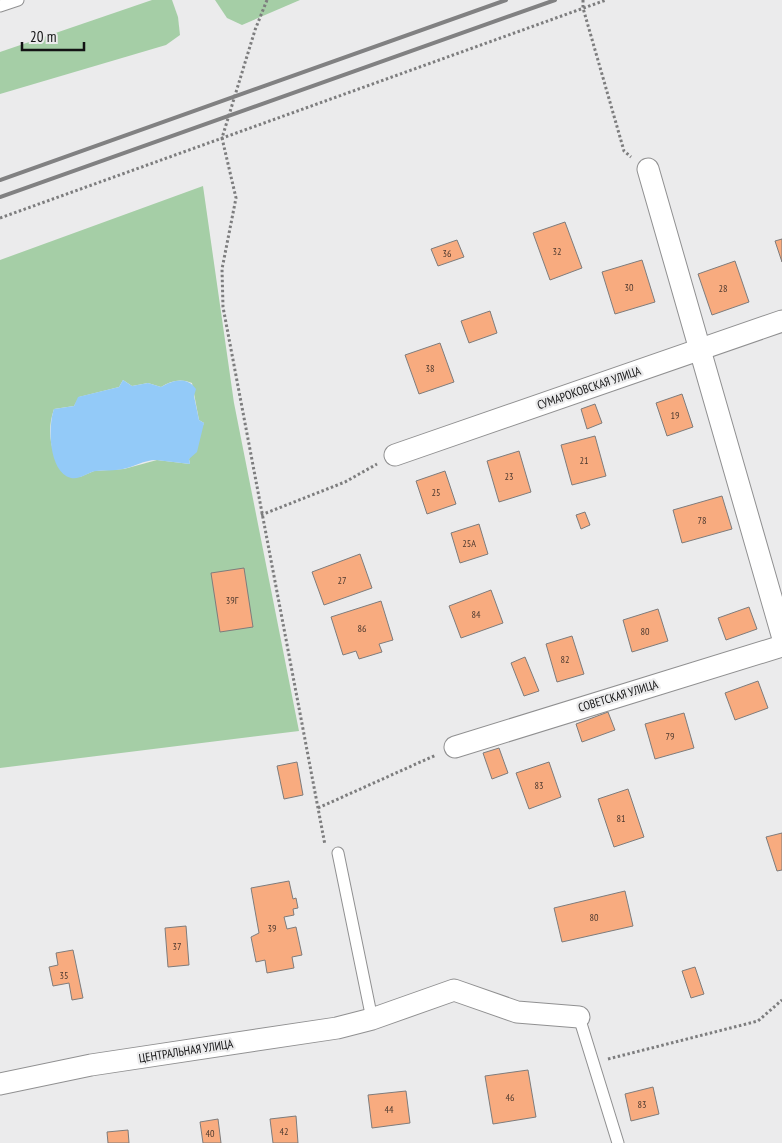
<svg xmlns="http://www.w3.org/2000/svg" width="782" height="1143" font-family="'PT Sans Narrow',sans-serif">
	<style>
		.green { fill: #a5cea6; fill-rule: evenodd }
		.water { fill: #93caf8 }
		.building { fill: #f8ab7f; stroke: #7e7c7c }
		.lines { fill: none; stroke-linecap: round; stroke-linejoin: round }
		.service-casing { stroke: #909091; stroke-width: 13 }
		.minor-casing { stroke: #909091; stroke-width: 23 }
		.path { stroke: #7d7d7e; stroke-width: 3; stroke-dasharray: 2.5 2.5; stroke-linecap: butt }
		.service { stroke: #fff; stroke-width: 11 }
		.minor { stroke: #fff; stroke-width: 21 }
		.rail { stroke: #818182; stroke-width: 4 }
		.labels { text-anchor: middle; stroke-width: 4.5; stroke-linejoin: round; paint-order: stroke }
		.number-label { font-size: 10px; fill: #4c392f }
		.street-label { font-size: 12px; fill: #131314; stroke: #ebebec }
	</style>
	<rect width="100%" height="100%" fill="#ebebec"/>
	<g class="green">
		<path d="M152 0H172L178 17 180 35 166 45 0 94V52Z"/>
		<path d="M215 0H300L242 25 227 18Z"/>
		<path d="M203 186 234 403 299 731 0 768V260ZM123 380 132 386 148 383 161 387C171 381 180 378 192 383L199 420 204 423 189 459 190 464 157 460 124 469 94 471 80 477 63 473C51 452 46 432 54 409L74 406 79 397 119 387Z"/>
	</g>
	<path class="water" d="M123 380 132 386 148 383 161 387C173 380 187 376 196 389L194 396 199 420 204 423 197 452 189 459 190 464C179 463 167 461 156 460 144 460 134 467 123 469 114 471 105 470 96 471 88 472 80 480 71 478 48 472 48 425 54 409L74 406 78 397 119 387Z"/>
	<g class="building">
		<path d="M565 222 582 268 550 280 533 233Z"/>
		<path d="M782 239V262L775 241Z"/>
		<path d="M457 240 464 257 438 266 431 249Z"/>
		<path d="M642 260 655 302 615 314 602 272Z"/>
		<path d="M735 261 749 302 712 315 698 274Z"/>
		<path d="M490 311 497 333 469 343 461 321Z"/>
		<path d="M440 343 454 382 419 394 405 355Z"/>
		<path d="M682 394 693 427 667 436 656 403Z"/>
		<path d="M595 404 602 423 587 429 581 409Z"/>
		<path d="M595 436 606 476 572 485 561 445Z"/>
		<path d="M519 451 531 492 499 502 487 461Z"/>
		<path d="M445 471 456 504 427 514 416 481Z"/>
		<path d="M722 496 732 529 682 543 673 510Z"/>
		<path d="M585 512 590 525 581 529 576 515Z"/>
		<path d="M479 524 488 554 460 563 451 533Z"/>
		<path d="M360 554 372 588 324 605 312 572Z"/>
		<path d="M244 568 253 627 220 632 211 573Z"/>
		<path d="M491 590 503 623 461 638 449 606Z"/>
		<path d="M381 601 393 640 379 644 382 652 359 659 356 651 343 655 331 617Z"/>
		<path d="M749 607 757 629 726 640 718 618Z"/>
		<path d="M658 609 668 641 632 652 623 620Z"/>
		<path d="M572 636 584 674 557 682 546 644Z"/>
		<path d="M525 657 539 691 524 696 511 663Z"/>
		<path d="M758 681 768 708 735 720 725 693Z"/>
		<path d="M608 712 615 730 582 742 576 724Z"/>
		<path d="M684 713 694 748 655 759 645 724Z"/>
		<path d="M499 748 508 773 492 779 483 753Z"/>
		<path d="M297 762 303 795 284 799 277 766Z"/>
		<path d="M549 762 561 797 529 809 516 773Z"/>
		<path d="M628 789 644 837 614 847 598 799Z"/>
		<path d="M782 833V870L777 871 766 837Z"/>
		<path d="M289 881 293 899 296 898 298 908 293 909 294 915 284 917 287 929 296 927 302 955 292 957 294 968 267 973 265 960 256 962 251 937 259 933 251 888Z"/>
		<path d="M625 891 633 926 562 942 554 908Z"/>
		<path d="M186 926 189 965 168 967 165 928Z"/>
		<path d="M73 950 83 998 72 1000 69 983 53 986 49 967 58 965 56 953Z"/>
		<path d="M695 967 704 994 691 998 682 971Z"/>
		<path d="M528 1070 536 1117 493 1124 485 1076Z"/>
		<path d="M653 1087 659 1114 631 1121 625 1094Z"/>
		<path d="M406 1091 410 1123 372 1128 368 1095Z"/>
		<path d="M296 1116 298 1143H273L270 1119Z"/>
		<path d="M218 1119 221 1143H203L200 1122Z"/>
		<path d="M128 1130 129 1143H108L107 1132Z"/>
	</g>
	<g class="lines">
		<g class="service-casing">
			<g id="service">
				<path d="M0 6 18 0"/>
				<path d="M338 853 372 1019"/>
				<path d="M579 1017 618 1143"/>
			</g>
		</g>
		<g class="minor-casing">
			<g id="minor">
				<path d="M648 169 782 635"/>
				<path d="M395 455 782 321"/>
				<path d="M455 747 782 646"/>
				<path d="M0 1084 91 1065 337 1028 372 1019 454 990 517 1012 579 1017"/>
			</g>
		</g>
		<g class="path">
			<path d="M267 0 255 30 222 138 236 198 222 269 223 307 325 845"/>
			<path d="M583 0V8L624 151 631 157"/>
			<path d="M0 218 606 0"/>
			<path d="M261 515 345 482 377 464"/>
			<path d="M318 808 436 755"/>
			<path d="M608 1059 758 1021 782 1000"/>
		</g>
		<use href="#service" class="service"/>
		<use href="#minor" class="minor"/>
		<g class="rail">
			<path d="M0 180 506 0"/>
			<path d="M0 197 555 0"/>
		</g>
	</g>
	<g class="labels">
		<g class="number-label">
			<text x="557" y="255">32</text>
			<text x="447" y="257">36</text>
			<text x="629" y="291">30</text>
			<text x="723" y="292">28</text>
			<text x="430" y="372">38</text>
			<text x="675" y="419">19</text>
			<text x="584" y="464">21</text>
			<text x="509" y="480">23</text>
			<text x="436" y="496">25</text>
			<text x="702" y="524">78</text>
			<text x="469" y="547">25А</text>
			<text x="342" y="584">27</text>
			<text x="232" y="604">39Г</text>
			<text x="476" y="618">84</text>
			<text x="362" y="632">86</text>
			<text x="645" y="635">80</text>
			<text x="565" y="663">82</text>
			<text x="670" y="740">79</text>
			<text x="539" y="789">83</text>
			<text x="621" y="822">81</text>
			<text x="594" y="921">80</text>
			<text x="272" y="932">39</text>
			<text x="177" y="950">37</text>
			<text x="64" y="979">35</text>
			<text x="510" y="1101">46</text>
			<text x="642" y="1108">83</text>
			<text x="389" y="1113">44</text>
			<text x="284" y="1135">42</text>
			<text x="210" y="1137">40</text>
		</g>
		<g class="street-label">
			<text transform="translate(589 388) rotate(-19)" y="4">СУМАРОКОВСКАЯ УЛИЦА</text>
			<text transform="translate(618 696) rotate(-17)" y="4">СОВЕТСКАЯ УЛИЦА</text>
			<text transform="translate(186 1051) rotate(-9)" y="4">ЦЕНТРАЛЬНАЯ УЛИЦА</text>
		</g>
	</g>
	<path d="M22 42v8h62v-8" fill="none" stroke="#131314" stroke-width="2.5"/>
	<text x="30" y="42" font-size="15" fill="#131314" stroke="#ebebec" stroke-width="4" paint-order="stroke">20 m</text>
</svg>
